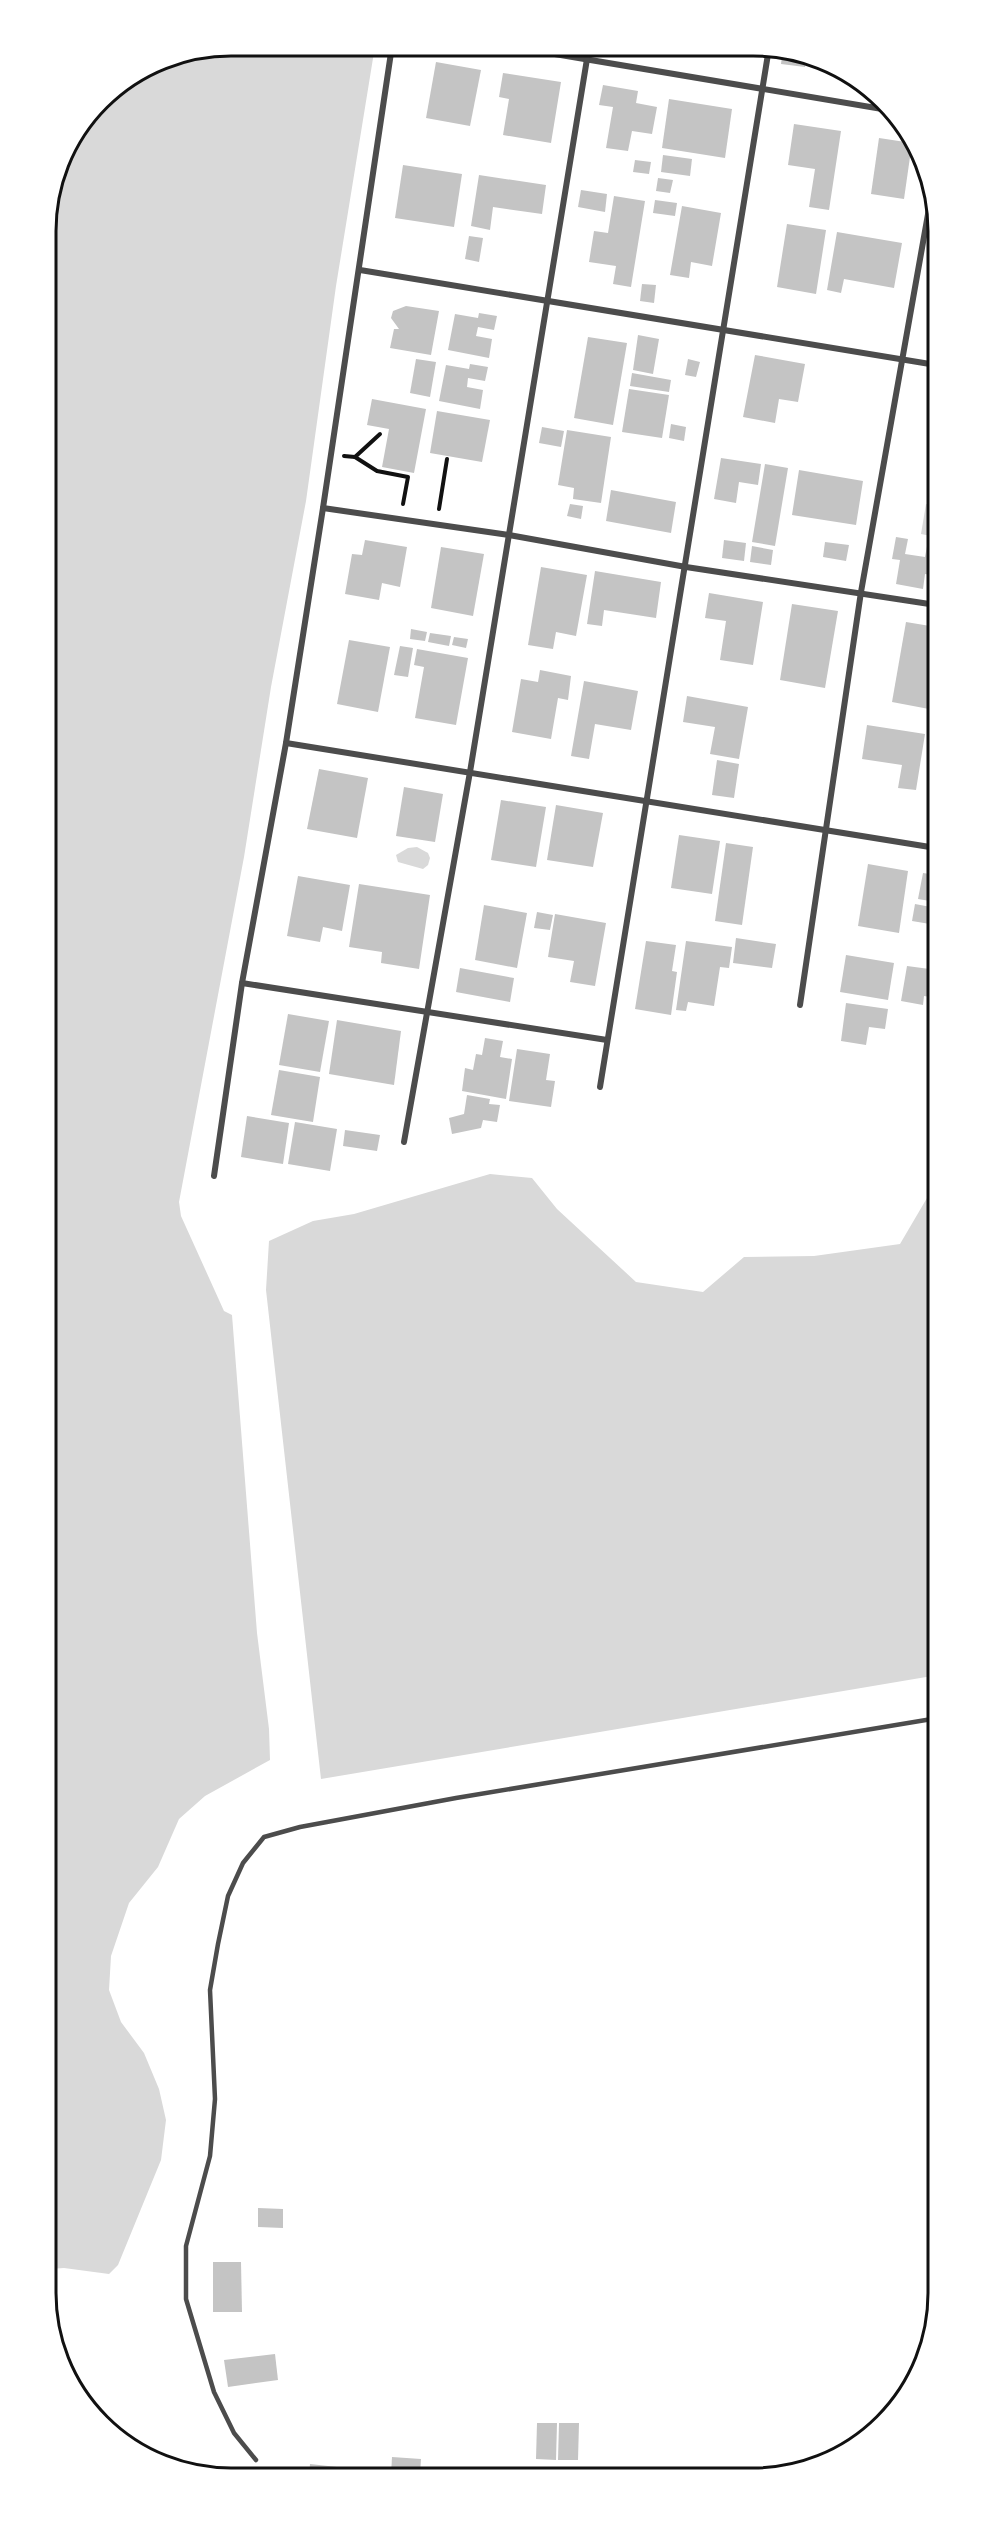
<svg xmlns="http://www.w3.org/2000/svg" width="984" height="2524" font-family="'Exo 2',sans-serif">
	<style>
		.water { fill: #d9d9d9 }
		.building { fill: #c4c4c4 }
		.lines { fill: none; stroke-linecap: round; stroke-linejoin: round }
		.path { stroke: #111; stroke-width: 4 }
		.service { stroke: #4c4c4c; stroke-width: 4.5 }
		.minor { stroke: #4c4c4c; stroke-width: 6 }
		.rim { fill: none; stroke: #111; stroke-width: 3 }
	</style>
	<rect width="100%" height="100%" fill="#fff"/>
	<g class="water">
		<path d="M230 45 375 46 336 286 306 501 271 687 244 857 179 1202 181 1216 224 1311 232 1315 257 1633 269 1729 270 1760 205 1796 179 1819 158 1867 129 1903 111 1956 109 1990 121 2022 144 2053 159 2089 166 2120 161 2160 118 2265 109 2274 64 2268 49 2269 45 218 64 148 108 91 160 59Z"/>
		<path d="M926 504 936 506V537L921 534Z"/>
		<path d="M417 847 428 853 430 858 428 865 423 869 398 862 396 855 408 848Z"/>
		<path d="M490 1174 532 1178 557 1209 636 1282 703 1292 744 1257 814 1256 900 1244 927 1198 937 1203 938 1675 321 1779 266 1290 269 1241 313 1221 354 1214Z"/>
	</g>
	<g class="building">
		<path d="M783 49 807 55 805 67 781 64Z"/>
		<path d="M436 62 481 70 470 126 426 118Z"/>
		<path d="M847 70 862 82 845 79Z"/>
		<path d="M503 73 561 82 551 143 503 135 509 99 499 97Z"/>
		<path d="M603 85 638 91 636 103 657 107 652 134 632 131 628 151 606 148 613 107 599 105Z"/>
		<path d="M669 99 732 109 725 158 662 148Z"/>
		<path d="M794 124 841 131 829 210 809 207 815 169 788 165Z"/>
		<path d="M879 138 912 143 904 199 871 194Z"/>
		<path d="M663 155 692 159 690 176 661 172Z"/>
		<path d="M635 160 651 162 649 174 633 172Z"/>
		<path d="M403 165 462 174 454 227 395 218Z"/>
		<path d="M479 175 546 185 542 214 493 207 490 230 471 226Z"/>
		<path d="M658 178 673 180 670 193 656 191Z"/>
		<path d="M581 190 607 194 605 212 578 207Z"/>
		<path d="M614 196 645 201 631 287 613 284 616 266 589 262 594 231 608 233Z"/>
		<path d="M655 200 677 203 675 216 653 213Z"/>
		<path d="M682 206 721 213 712 266 691 262 689 278 670 275Z"/>
		<path d="M787 224 826 230 816 294 777 287Z"/>
		<path d="M837 232 902 243 894 288 844 279 841 293 827 290Z"/>
		<path d="M469 236 483 238 479 262 465 259Z"/>
		<path d="M642 284 656 285 654 303 640 301Z"/>
		<path d="M406 306 439 311 431 355 390 348 394 329H399L391 318 393 311Z"/>
		<path d="M479 313 497 316 494 330 478 327 476 336 492 339 489 358 448 350 455 314 478 318Z"/>
		<path d="M638 335 659 339 653 374 633 370Z"/>
		<path d="M588 337 627 343 613 425 574 418Z"/>
		<path d="M755 355 805 364 798 402 779 399 775 423 743 417Z"/>
		<path d="M416 359 436 362 430 397 410 393Z"/>
		<path d="M688 359 700 362 696 377 685 375Z"/>
		<path d="M470 364 488 367 485 381 468 378 467 387 483 390 480 409 439 401 446 365 469 369Z"/>
		<path d="M632 373 671 380 669 392 630 386Z"/>
		<path d="M629 389 669 395 662 438 622 432Z"/>
		<path d="M372 399 426 409 414 473 382 467 389 429 367 425Z"/>
		<path d="M437 411 490 420 482 462 430 453Z"/>
		<path d="M671 424 686 427 684 441 669 438Z"/>
		<path d="M542 427 564 431 561 447 539 443Z"/>
		<path d="M567 430 611 437 601 503 573 499 574 488 558 485Z"/>
		<path d="M721 458 761 464 758 485 739 482 736 503 714 499Z"/>
		<path d="M765 464 788 468 775 546 752 542Z"/>
		<path d="M799 470 863 481 856 525 792 515Z"/>
		<path d="M611 490 676 502 671 533 606 521Z"/>
		<path d="M570 504 583 506 581 519 567 516Z"/>
		<path d="M896 537 908 539 905 554 925 557 928 541 936 543V576L925 574 923 589 896 584 900 560 892 559Z"/>
		<path d="M365 540 407 547 400 587 382 583 379 600 345 594 352 554 362 555Z"/>
		<path d="M724 540 746 543 744 561 722 558Z"/>
		<path d="M825 542 849 545 846 561 823 557Z"/>
		<path d="M752 546 773 550 771 565 750 562Z"/>
		<path d="M441 547 484 554 473 616 431 608Z"/>
		<path d="M541 567 587 575 576 636 556 632 553 649 528 645Z"/>
		<path d="M595 571 661 582 656 618 604 610 602 626 587 624Z"/>
		<path d="M709 593 763 602 753 665 720 660 726 621 705 618Z"/>
		<path d="M792 604 838 611 825 688 780 680Z"/>
		<path d="M906 622 936 627V665L929 709 892 702Z"/>
		<path d="M411 629 427 632 425 641 410 639Z"/>
		<path d="M430 633 451 636 449 646 428 642Z"/>
		<path d="M454 637 468 639 466 648 452 645Z"/>
		<path d="M349 640 390 647 378 712 337 704Z"/>
		<path d="M400 646 413 648 408 677 394 675Z"/>
		<path d="M417 649 468 658 456 725 415 718 424 667 414 665Z"/>
		<path d="M540 670 571 676 568 700 558 698 551 739 512 732 521 679 538 682Z"/>
		<path d="M584 681 638 691 631 730 595 724 589 759 571 756Z"/>
		<path d="M687 696 748 707 739 759 710 754 715 727 683 722Z"/>
		<path d="M867 725 925 734 916 790 898 788 902 765 862 759Z"/>
		<path d="M932 741H936V757L930 756Z"/>
		<path d="M717 760 739 764 734 798 712 795Z"/>
		<path d="M319 769 368 778 357 838 307 829Z"/>
		<path d="M404 787 443 794 435 842 396 836Z"/>
		<path d="M501 800 546 807 536 867 491 860Z"/>
		<path d="M556 805 603 813 593 867 547 860Z"/>
		<path d="M679 835 720 841 712 894 671 888Z"/>
		<path d="M726 843 753 847 742 925 715 921Z"/>
		<path d="M868 864 908 871 899 933 858 926Z"/>
		<path d="M923 873 936 875V902L918 899Z"/>
		<path d="M298 876 350 885 342 931 323 927 320 942 287 936Z"/>
		<path d="M359 884 430 895 419 969 381 963 382 952 349 947Z"/>
		<path d="M915 904 936 908V925L912 921Z"/>
		<path d="M484 905 527 913 517 968 475 960Z"/>
		<path d="M537 912 553 915 550 930 534 928Z"/>
		<path d="M555 914 606 923 595 986 570 982 574 961 548 957Z"/>
		<path d="M736 938 776 944 772 968 733 963Z"/>
		<path d="M646 941 676 945 672 971 677 972 671 1015 635 1009Z"/>
		<path d="M686 941 732 947 729 968 720 967 714 1006 688 1002 686 1011 676 1010Z"/>
		<path d="M846 955 894 963 888 1000 840 992Z"/>
		<path d="M907 966 937 970V998L924 996 923 1005 901 1001Z"/>
		<path d="M460 968 514 978 510 1002 456 992Z"/>
		<path d="M846 1003 888 1009 885 1029 869 1027 866 1045 841 1041Z"/>
		<path d="M288 1014 329 1021 320 1072 279 1065Z"/>
		<path d="M337 1020 401 1031 394 1085 329 1074Z"/>
		<path d="M485 1038 503 1041 500 1057 512 1059 506 1099 462 1091 465 1068 473 1070 476 1054 482 1055Z"/>
		<path d="M517 1049 550 1054 546 1080 555 1081 551 1107 509 1101Z"/>
		<path d="M279 1070 320 1077 313 1122 271 1115Z"/>
		<path d="M467 1095 490 1099 489 1104 500 1105 497 1122 483 1120 481 1128 452 1134 449 1118 464 1114Z"/>
		<path d="M247 1116 289 1123 283 1164 241 1157Z"/>
		<path d="M295 1122 337 1129 330 1171 288 1164Z"/>
		<path d="M345 1130 380 1135 377 1151 343 1146Z"/>
		<path d="M258 2208 283 2209V2228L258 2227Z"/>
		<path d="M213 2262H241L242 2312H213Z"/>
		<path d="M275 2354 278 2380 228 2387 224 2360Z"/>
		<path d="M537 2423H557L556 2460 536 2459Z"/>
		<path d="M559 2423H579L578 2460H558Z"/>
		<path d="M392 2457 421 2459 420 2475H391Z"/>
		<path d="M310 2464 373 2471 372 2475H309Z"/>
	</g>
	<g class="lines">
		<g class="path">
			<path d="M344 456 355 457 380 434"/>
			<path d="M355 457 377 471 408 477 403 504"/>
			<path d="M439 509 447 459"/>
		</g>
		<path class="service" d="M256 2460 234 2433 214 2392 186 2299V2246L210 2156 215 2099 210 1990 218 1944 228 1896 243 1863 264 1837 300 1827 456 1798 938 1718"/>
		<g class="minor">
			<path d="M513 47 894 111"/>
			<path d="M360 270 936 365"/>
			<path d="M323 508 509 535 686 567 936 605"/>
			<path d="M286 743 936 848"/>
			<path d="M242 983 607 1040"/>
			<path d="M800 1005 861 592 933 186"/>
			<path d="M600 1087 769 48"/>
			<path d="M404 1142 470 772 587 59"/>
			<path d="M214 1176 242 983 286 743 323 508 392 46"/>
		</g>
	</g>
	<path d="M0 0H984V2524H0ZM231 56H753A175 175 0 0 1 928 231V2293A175 175 0 0 1 753 2468H231A175 175 0 0 1 56 2293V231A175 175 0 0 1 231 56Z" fill="#fff" fill-rule="evenodd"/>
	<path class="rim" d="M231 56H753A175 175 0 0 1 928 231V2293A175 175 0 0 1 753 2468H231A175 175 0 0 1 56 2293V231A175 175 0 0 1 231 56Z"/>
</svg>
